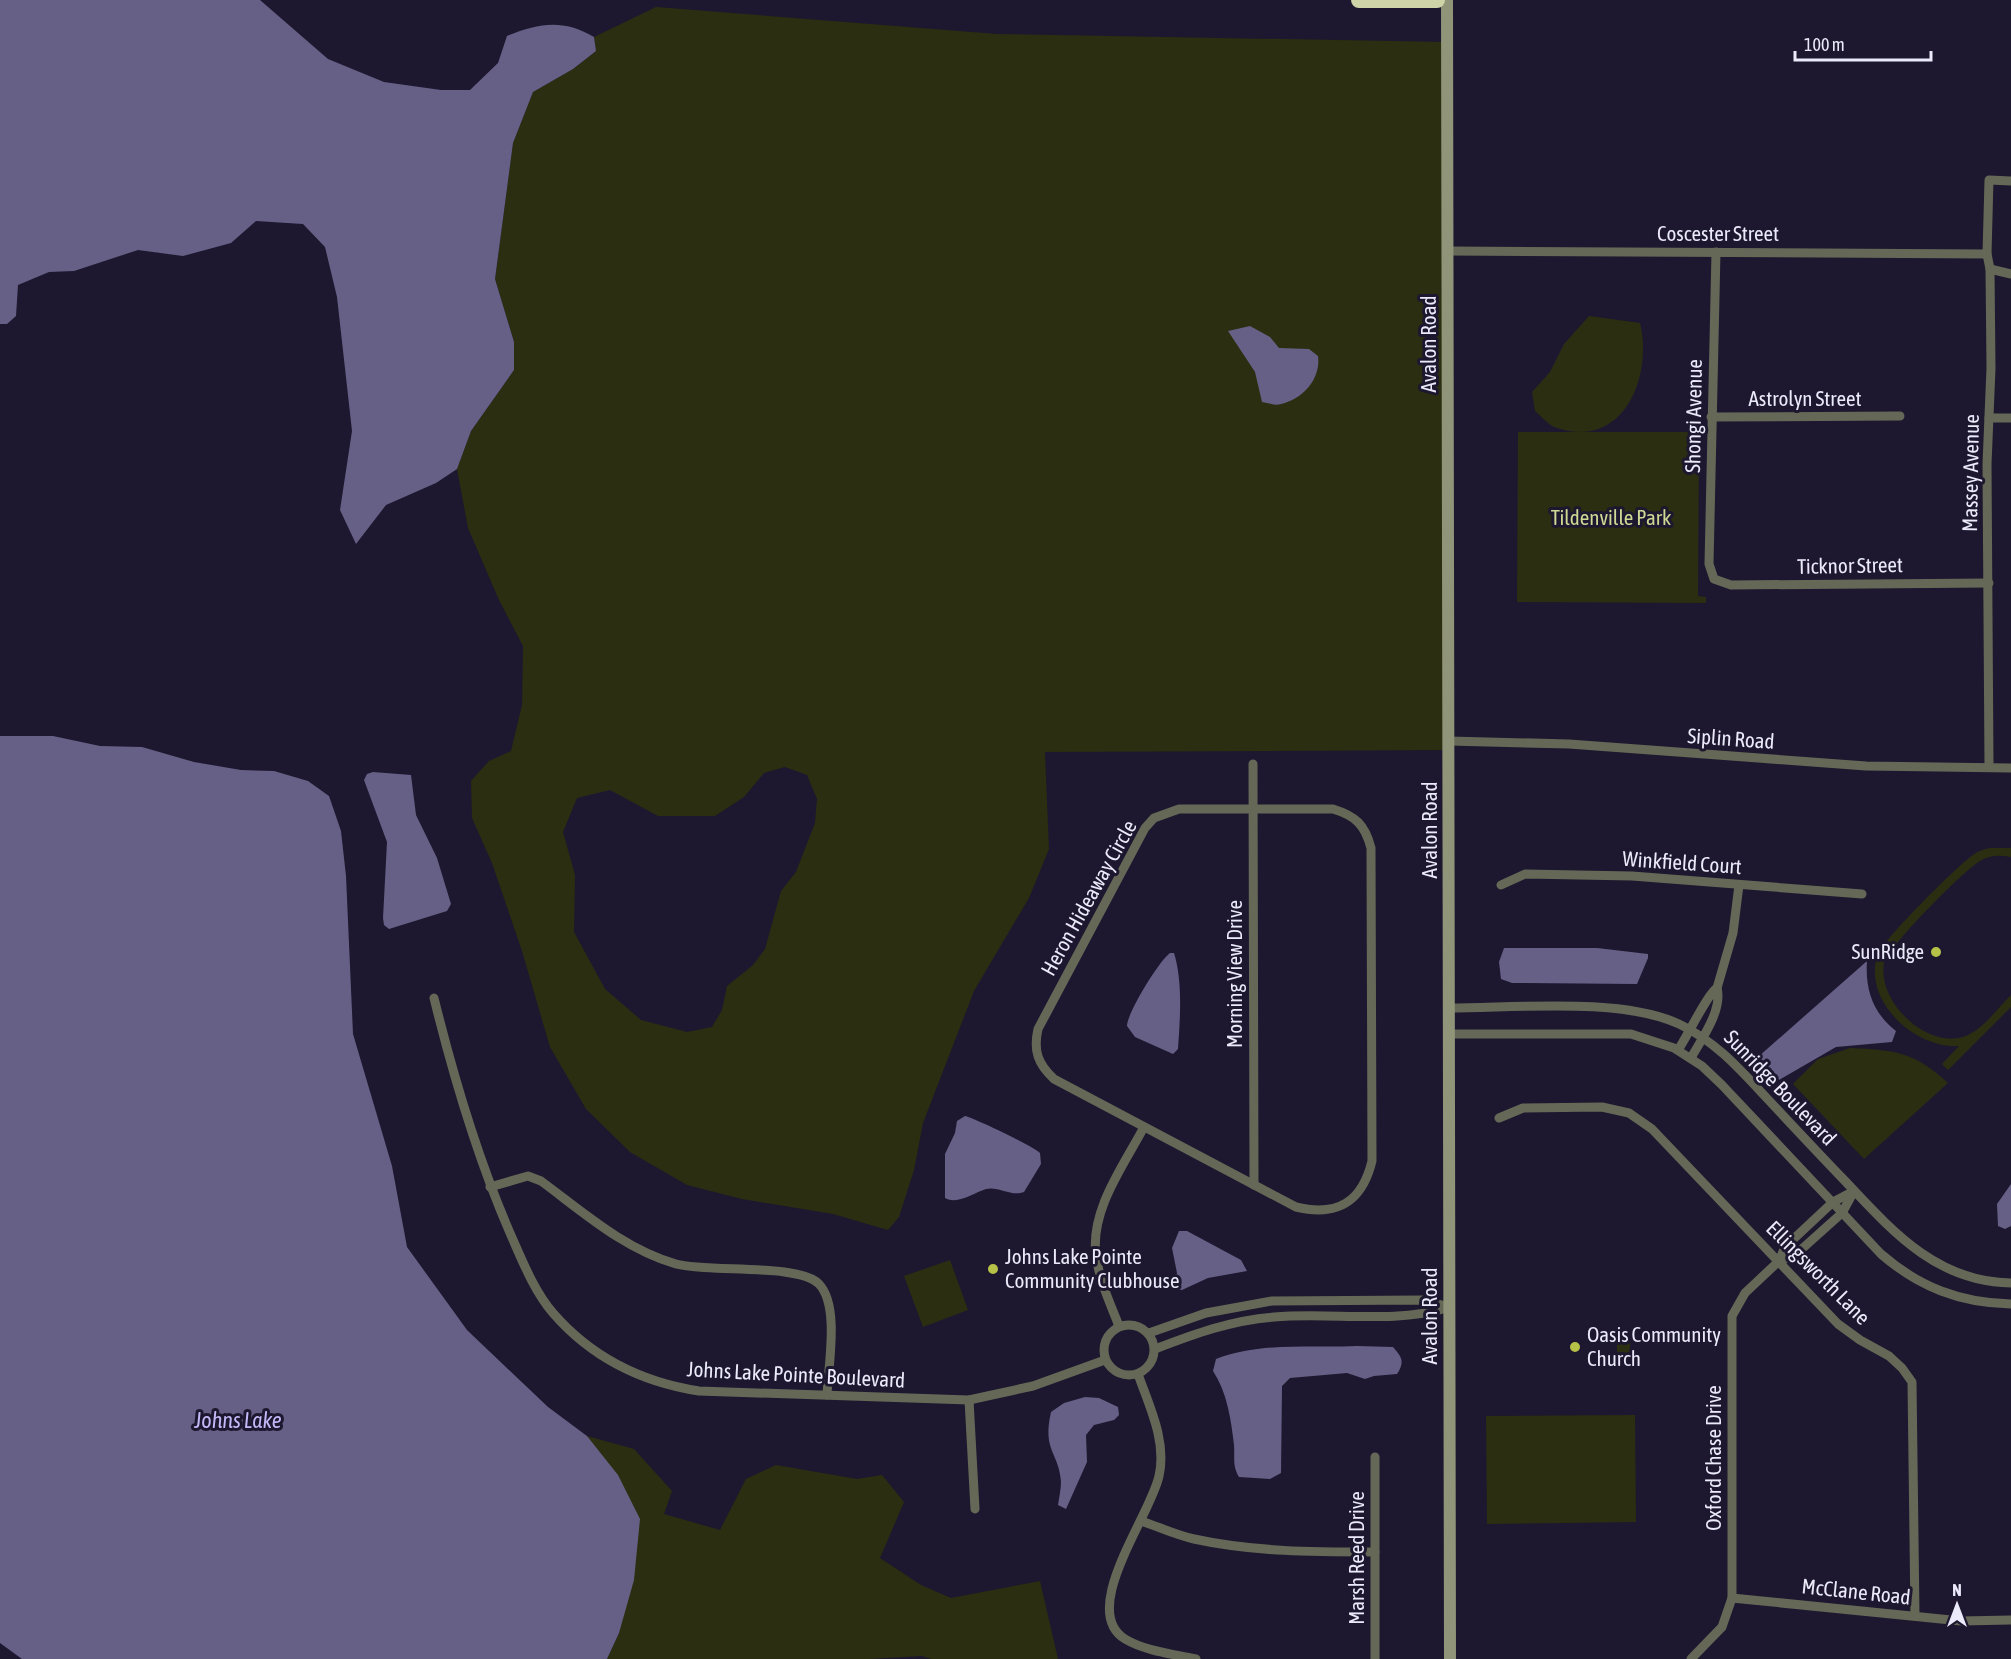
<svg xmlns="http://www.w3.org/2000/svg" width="2011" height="1659" font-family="'Asap Condensed',sans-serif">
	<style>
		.green { fill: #2b2e10; fill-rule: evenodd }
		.water { fill: #666086 }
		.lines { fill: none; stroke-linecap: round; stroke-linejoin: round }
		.minor { stroke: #656857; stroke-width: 9 }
		.secondary { stroke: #909478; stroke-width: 12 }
		.motorway { stroke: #ced4a8; stroke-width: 16 }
		.poi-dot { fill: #b6c148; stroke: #1d182f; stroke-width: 2 }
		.labels { text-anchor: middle; stroke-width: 6; stroke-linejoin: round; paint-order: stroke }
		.street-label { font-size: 21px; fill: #ebeafa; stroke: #1d182f }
		.park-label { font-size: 21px; fill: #d0d894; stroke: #1d182f }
		.poi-label { font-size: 21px; fill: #ebeafa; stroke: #1d182f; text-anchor: start }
		.water-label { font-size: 22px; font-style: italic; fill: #c3b9f9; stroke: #1d182f }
	</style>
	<rect width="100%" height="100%" fill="#1d182f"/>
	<g class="green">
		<path d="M656 7 997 34 1447 42 1449 750 1045 752 1049 849 1029 898 974 991 923 1123 914 1170 899 1217 888 1230 833 1214 742 1199 687 1185 630 1152 586 1109 550 1047 522 951 492 863 472 818 471 781 489 761 511 751 522 705 523 646 499 600 468 528 457 469 471 431 514 370V342L495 279 513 143 533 92 573 69 596 51 594 37ZM785 767 807 775 817 799 815 823 796 872 781 891 765 949 753 965 727 986 722 1010 712 1027 687 1032 641 1020 605 989 574 932 575 875 563 832 577 798 610 790 658 816H715L744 797 764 773Z"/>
		<path d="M1589 316 1640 323C1653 376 1624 450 1557 428 1549 426 1541 416 1535 411L1532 392 1550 372 1564 344Z"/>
		<path d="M1518 432H1699L1698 596 1706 597V603L1517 602Z"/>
		<path d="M1990 848H2011V857C2000 855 1990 855 1980 861 1964 870 1888 947 1884 963 1877 1001 1925 1048 1963 1037 1982 1031 1997 1009 2011 995V1007L1948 1070 1942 1064 1959 1046C1915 1049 1861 1000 1878 954 1884 939 1958 865 1973 855 1978 851 1984 849 1990 848Z"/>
		<path d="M1850 1048C1896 1050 1914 1052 1948 1083L1864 1159 1793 1084 1818 1059Z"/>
		<path d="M950 1260 968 1310 923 1327 904 1276Z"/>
		<rect x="1617" y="1331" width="13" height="28"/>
		<path d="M1635 1415 1636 1522 1487 1524 1486 1416Z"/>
		<path d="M587 1436 634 1449 672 1491 664 1514 720 1530 746 1479 776 1465 857 1479 882 1475 904 1502 880 1558 921 1585 951 1598 1040 1581 1058 1659H932L922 1656 869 1659H607L619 1633Z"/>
	</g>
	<g class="water">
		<path d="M0 0H260L328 59 384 82 441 90H470L498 63 507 36C539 23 563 19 594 37L596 51 573 69 533 92 513 143 495 279 514 342V370L471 431 457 469 436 483 386 505 356 544 340 510 352 431 337 297 325 247 303 224 256 221 231 243 183 256 138 250 74 271 49 272 18 285 16 316 7 324H0Z"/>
		<path d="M1250 326 1270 337 1279 348 1309 349 1318 356C1321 378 1304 399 1281 404 1276 406 1268 403 1262 402L1255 372 1228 331Z"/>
		<path d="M0 736H53L100 746 142 747 194 762 241 770 274 771 308 781 329 796 341 831 346 876 353 1034 392 1166 407 1247 467 1330 548 1407 587 1436 618 1475 640 1519 634 1580 619 1633 607 1659H22L0 1643Z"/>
		<path d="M373 772 411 775 416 815 437 858 451 904 447 911 389 929 384 925 383 918 387 842 364 780 367 774Z"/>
		<path d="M1504 948H1597L1648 954V958L1637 984 1512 983 1501 979 1499 962Z"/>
		<path d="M1170 953H1174C1183 982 1180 1019 1178 1049L1173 1054 1135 1037 1127 1026C1127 1013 1159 961 1170 953Z"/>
		<path d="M1867 961C1865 990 1873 1013 1896 1031L1892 1042 1836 1047 1779 1080 1758 1057Z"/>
		<path d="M965 1116C974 1118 1035 1147 1040 1153L1041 1164 1024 1192C1011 1197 999 1186 986 1189 973 1193 958 1205 945 1198V1154L955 1133 957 1121Z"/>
		<path d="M2011 1184V1226L2005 1229 1998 1226 1997 1204Z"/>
		<path d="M1179 1231H1187L1241 1260 1247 1271 1208 1278 1182 1290 1173 1288 1177 1273 1172 1248Z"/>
		<path d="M1357 1346 1393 1347C1402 1357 1405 1362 1397 1374L1374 1376 1365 1379 1347 1373 1290 1378 1282 1386 1281 1473 1270 1479 1239 1477C1232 1466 1235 1457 1234 1445 1231 1419 1227 1392 1213 1371L1216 1359C1259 1342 1312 1348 1357 1346Z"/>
		<path d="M1085 1397 1099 1398 1118 1407 1119 1415 1114 1420 1094 1425 1086 1435 1087 1462 1066 1509 1058 1505C1059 1498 1061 1489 1061 1482 1059 1452 1042 1451 1051 1412L1064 1403Z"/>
	</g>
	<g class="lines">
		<g class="minor">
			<path d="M1448 251 1987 254"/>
			<path d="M1716 252 1709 564 1714 579 1731 585 1989 583"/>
			<path d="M1990 269 2011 274"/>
			<path d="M1711 417 1900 416"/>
			<path d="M1989 418H2011"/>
			<path d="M1449 741 1569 744 1866 766 2011 768"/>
			<path d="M1253 764 1254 1185"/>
			<path d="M1989 767 1987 464 1991 368 1990 269 1987 254 1989 180 2011 181"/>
			<path d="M1179 809H1333C1356 816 1365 825 1371 848L1372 1161C1362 1202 1338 1217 1296 1207L1054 1079C1038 1064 1033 1051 1038 1029L1145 828 1154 818Z"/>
			<path d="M1501 885 1525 874 1632 876 1862 894"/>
			<path d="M1717 988 1733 933 1739 885"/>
			<path d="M434 998C454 1079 477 1157 510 1233 522 1260 534 1291 553 1313 592 1358 641 1382 699 1391L969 1400 1033 1386 1105 1360"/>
			<path d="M1450 1008C1515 1008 1621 997 1679 1024 1713 1040 1737 1066 1762 1093 1790 1123 1818 1153 1846 1182 1893 1232 1937 1282 2011 1283"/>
			<path d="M1450 1034H1631L1674 1048 1702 1066 1722 1085 1881 1254C1919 1287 1960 1303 2011 1304"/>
			<path d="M1678 1050C1687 1037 1708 993 1717 988 1723 1010 1701 1040 1691 1058"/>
			<path d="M1499 1118 1523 1108 1602 1107 1629 1113 1652 1129 1838 1324 1860 1340 1889 1356 1902 1368 1912 1382 1915 1616"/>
			<path d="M490 1187 528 1176 541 1181C583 1212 624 1249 676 1264 709 1273 799 1263 819 1284 840 1306 828 1367 827 1395"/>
			<path d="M1779 1261 1794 1256 1842 1213 1854 1191"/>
			<circle cx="1129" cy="1350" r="25"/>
			<path d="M1119 1326C1110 1303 1099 1280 1096 1255 1090 1210 1124 1165 1144 1127"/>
			<path d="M1149 1333 1206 1313 1272 1301 1422 1300 1450 1307"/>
			<path d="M1155 1349C1194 1334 1232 1320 1274 1317 1331 1312 1392 1324 1447 1308"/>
			<path d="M1138 1374C1149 1406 1167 1441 1159 1476 1151 1515 1078 1610 1125 1639 1145 1651 1173 1654 1196 1659"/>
			<path d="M969 1400 975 1509"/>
			<path d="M1375 1457V1659"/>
			<path d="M1141 1521C1159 1527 1176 1535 1194 1539 1254 1552 1314 1552 1375 1552"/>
			<path d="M1732 1598 1961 1621 2011 1620"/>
			<path d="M1691 1659 1722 1627 1732 1598V1316L1745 1293 1779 1261 1785 1247 1833 1202 1854 1191"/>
		</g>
		<path class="secondary" d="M1447 0 1450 1659"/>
		<path class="motorway" d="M1359 0H1437"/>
	</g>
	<g class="poi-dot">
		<circle cx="1936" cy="952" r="6"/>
		<circle cx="993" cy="1269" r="6"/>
		<circle cx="1575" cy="1347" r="6"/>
	</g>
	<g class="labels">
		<g class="street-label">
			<text x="1718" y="241">Coscester Street</text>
			<text transform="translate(1429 344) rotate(-90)" y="7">Avalon Road</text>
			<text x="1805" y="406">Astrolyn Street</text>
			<text transform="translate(1694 416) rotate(-89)" y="7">Shongi Avenue</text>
			<text transform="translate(1971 473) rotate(-89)" y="7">Massey Avenue</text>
			<text transform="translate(1850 566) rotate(-1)" y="7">Ticknor Street</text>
			<text transform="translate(1731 739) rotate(4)" y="7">Siplin Road</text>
			<text transform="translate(1430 830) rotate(-90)" y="7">Avalon Road</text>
			<text transform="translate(1682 863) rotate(4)" y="7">Winkfield Court</text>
			<text transform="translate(1089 898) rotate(-61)" y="7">Heron Hideaway Circle</text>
			<text transform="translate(1235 974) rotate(-90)" y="7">Morning View Drive</text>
			<text transform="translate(1780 1088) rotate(46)" y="7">Sunridge Boulevard</text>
			<text transform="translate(1818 1273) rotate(45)" y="7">Ellingsworth Lane</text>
			<text transform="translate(1430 1316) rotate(-90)" y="7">Avalon Road</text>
			<text transform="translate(796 1375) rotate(3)" y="7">Johns Lake Pointe Boulevard</text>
			<text transform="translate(1714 1458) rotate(-90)" y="7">Oxford Chase Drive</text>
			<text transform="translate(1357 1558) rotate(-90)" y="7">Marsh Reed Drive</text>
			<text transform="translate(1856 1592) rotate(6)" y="7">McClane Road</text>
		</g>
		<g class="park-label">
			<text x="1611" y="525">Tildenville Park</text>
		</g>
		<g class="poi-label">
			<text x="1924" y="959" text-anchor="end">SunRidge</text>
			<text x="1005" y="1264">Johns Lake Pointe<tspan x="1005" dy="24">Community Clubhouse</tspan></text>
			<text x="1587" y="1342">Oasis Community<tspan x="1587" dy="24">Church</tspan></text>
		</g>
		<g class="water-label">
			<text x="238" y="1428">Johns Lake</text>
		</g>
	</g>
	<g transform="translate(1957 1605)" stroke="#1d182f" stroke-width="4.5" paint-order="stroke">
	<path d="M0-4.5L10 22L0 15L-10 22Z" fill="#ebeafa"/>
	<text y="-9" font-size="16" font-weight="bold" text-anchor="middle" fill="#ebeafa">N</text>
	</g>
	<path d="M1795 51v9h136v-9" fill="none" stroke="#ebeafa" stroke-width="3"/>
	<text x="1804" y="51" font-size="18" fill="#ebeafa" stroke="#1d182f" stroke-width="4.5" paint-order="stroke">100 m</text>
</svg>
